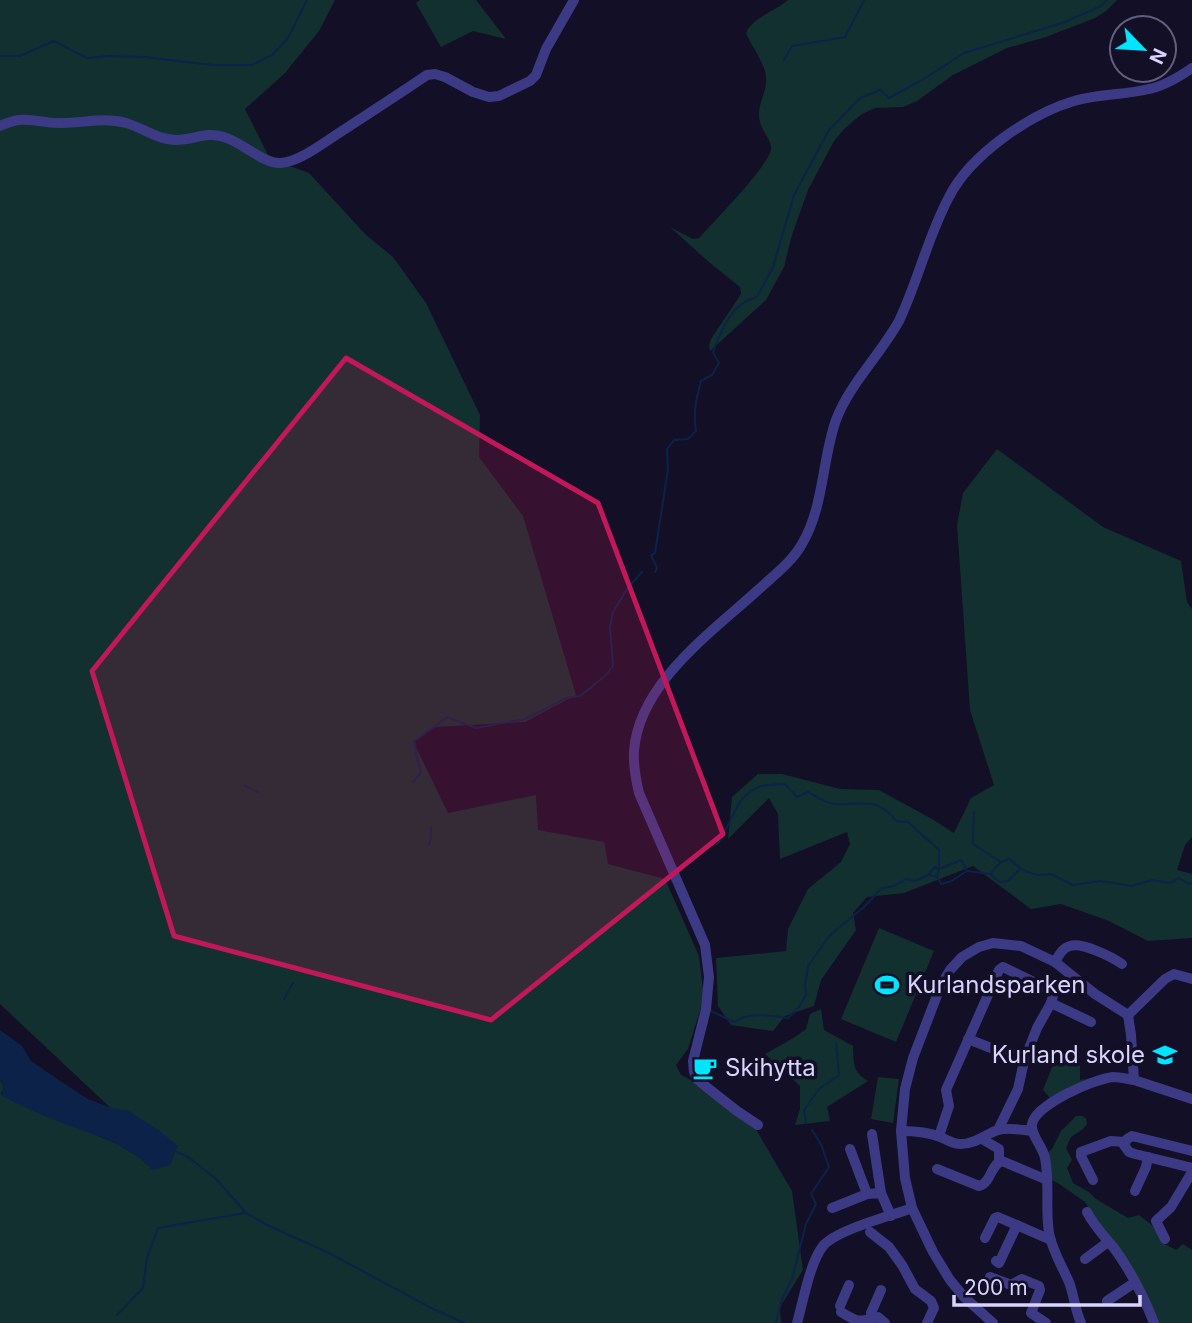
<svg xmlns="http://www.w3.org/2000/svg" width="1192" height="1323" font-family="Inter,sans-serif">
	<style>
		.green { fill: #12302f }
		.water { fill: #0c2248 }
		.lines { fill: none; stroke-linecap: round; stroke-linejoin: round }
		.stream { stroke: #0c2248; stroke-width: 2 }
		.minor { stroke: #3d3a85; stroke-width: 10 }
		.marked { fill: #c2185b; fill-opacity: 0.2; stroke: #c2185b; stroke-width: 5; stroke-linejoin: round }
		.labels { text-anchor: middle; stroke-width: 7; stroke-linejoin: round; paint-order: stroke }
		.poi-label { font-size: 24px; fill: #d9d4ff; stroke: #130f26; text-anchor: start }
	</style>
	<rect width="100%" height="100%" fill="#130f26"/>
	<g class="green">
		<path d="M0 0H335L319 31 285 73 245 109 270 159 309 173 366 235 393 257 426 303 480 415 479 457 523 516 576 695 525 722 436 727 413 741 448 813 536 795 538 830 604 842 608 864 665 879 699 956 704 998 688 1049 676 1065 681 1075 695 1082 754 1126 792 1191 803 1270 780 1307 781 1323H0V1080L4 1087 1 1094 3 1096 91 1133 117 1144 144 1160 170 1164 0 1004Z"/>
		<path d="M420 0H476L506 39 473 31 441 47 416 3Z"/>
		<path d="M788 0H1117L1106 11 1095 18 1046 37 1007 48 953 75 917 101 903 107 875 108 862 114 844 129 834 141 808 190 792 235 784 267 766 300 710 351 709 346 711 339 741 294 740 287 710 263 670 227 693 239 699 238C713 222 769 166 771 149 772 139 759 130 759 115 759 103 765 94 766 83 768 66 752 48 746 33 752 18 775 11 788 0Z"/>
		<path d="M997 449 1103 527 1181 561 1187 602 1192 609V837L1185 845 1177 870 1192 874V938L1148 941 1109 921 1061 904 1031 909 973 866 904 893 867 897 853 913 856 930 821 980 814 1006 785 1016 773 1031 731 1025 718 1006 716 958 786 951 788 929 808 889 841 862 850 844 847 832 780 859 778 814 769 798 728 839 732 797 758 774H782L840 789 879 790 932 819 954 833 971 798 994 785 970 710 957 525 963 493Z"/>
		<path d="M879 928 934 951 896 1042 841 1019Z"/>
		<path d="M821 1009 824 1030 853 1046C854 1064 852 1071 868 1081L827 1107 830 1121 795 1125 800 1109V1086L765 1054 795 1037 806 1029 810 1014Z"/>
		<path d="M1069 1049 1080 1057V1080L1098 1077 1051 1099 1043 1090 1056 1057 1061 1051Z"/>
		<path d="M878 1077 899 1079 893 1123 871 1119Z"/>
		<path d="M1076 1116H1082L1086 1118 1087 1124 1083 1129 1071 1137 1066 1148 1072 1160 1067 1168 1073 1183 1089 1192 1096 1199 1128 1218 1139 1215 1154 1227 1163 1243 1176 1250 1183 1244 1192 1250V1323H1159L1085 1202 1058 1183 1051 1180 1045 1155 1052 1149 1061 1131Z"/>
	</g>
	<path class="water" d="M0 1030 22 1046 31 1061 59 1080 88 1099 114 1109 127 1110 160 1131 178 1146 170 1165 152 1170C125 1140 83 1132 47 1117 32 1111 17 1103 3 1096L1 1095 4 1087 0 1080Z"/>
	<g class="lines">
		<g class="stream">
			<path d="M0 56H20L54 41 87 58 111 56 145 57 212 65H252L272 55 288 38 307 0"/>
			<path d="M784 60 792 46 845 37 864 0"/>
			<path d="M655 572 657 568 651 555 655 553 668 469 667 449 674 440 688 439 696 431C693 413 696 399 701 381L712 375 719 363 713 352C722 329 731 303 757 297L773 267 794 195 829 130 860 98 880 90 889 98 924 79 964 53 1065 22 1101 6 1107 0"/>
			<path d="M413 782 421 773C419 761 414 754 415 741L447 717 476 728 525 719 567 698 580 696 589 689 606 675 613 666 610 627 613 612 627 589 642 572"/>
			<path d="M245 786 258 792"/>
			<path d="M974 812 973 844 1001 862"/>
			<path d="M429 844 431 838V828"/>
			<path d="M717 845C732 825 735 793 762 786 769 784 778 785 785 784L797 797 808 792C816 796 825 803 834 804 862 806 876 795 896 821L908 822 939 850V869L937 877"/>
			<path d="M929 875 937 877 941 884 952 881 965 872"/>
			<path d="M991 875 1000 882 1008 881 1019 870"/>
			<path d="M284 999 293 983"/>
			<path d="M711 1011 734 1022C749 1011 770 1016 788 1018L799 1007 806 995 805 985 808 966 830 935 863 908 882 888 894 886 906 879 915 881 928 875 935 867 939 869 961 860 967 871 990 874 1001 862 1010 859C1021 871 1034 878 1051 874L1073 885 1101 881 1131 886 1153 880 1170 883 1179 878 1189 884 1192 883"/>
			<path d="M806 1123 804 1110 819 1089 839 1075 836 1043"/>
			<path d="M177 1152 188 1157 215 1178 246 1213 267 1225 329 1253 433 1309 465 1323"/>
			<path d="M117 1315 143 1288 147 1258 158 1228 245 1213"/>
			<path d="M776 1323 782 1299 792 1279 806 1224 816 1204 811 1194 829 1167 821 1144 812 1130"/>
		</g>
		<g class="minor">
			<path d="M0 126C28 113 36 124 62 123 84 123 104 117 126 123 143 128 158 140 177 140 194 140 206 131 224 137 242 142 263 164 281 163 300 162 326 141 342 131 371 112 399 94 427 75L435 74 445 77 473 92 489 97 499 96 530 81 536 75 546 49 574 0"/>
			<path d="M1055 962C1059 955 1062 948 1070 946 1082 942 1112 957 1122 964"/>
			<path d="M1128 1015 1131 1035 1134 1080 1192 1099"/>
			<path d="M1128 1015 1165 979 1174 974 1192 979"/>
			<path d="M968 1039 1024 1061"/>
			<path d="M758 1125 737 1111 709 1089 698 1080 694 1072 693 1061 706 1009 709 977 705 945 639 793C636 780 633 765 634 751 639 683 712 632 758 590 773 576 792 562 802 544 824 507 822 459 836 420 849 385 880 355 899 321 918 281 928 236 949 197 970 155 1030 114 1074 101 1098 94 1124 95 1149 89 1164 86 1179 77 1192 68"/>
			<path d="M998 1130 1018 1089 1024 1061 1037 1028 1051 1003 1091 1022"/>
			<path d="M901 1131C914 1131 928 1132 940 1137 948 1140 953 1144 961 1144 976 1144 985 1134 998 1130 1009 1127 1021 1130 1032 1131"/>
			<path d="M872 1134 881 1193"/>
			<path d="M939 1136 949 1106 946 1090 999 970 1003 967 1052 991 1053 996 1051 1003"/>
			<path d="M982 1139 999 1149V1162"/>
			<path d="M850 1149 867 1194"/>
			<path d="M1192 1151 1132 1136 1127 1139 1124 1145 1129 1152 1135 1154 1192 1168"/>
			<path d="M937 1169 979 1186C992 1182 990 1165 1002 1161L1047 1180"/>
			<path d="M1093 1180 1081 1156V1152L1111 1141 1125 1142"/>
			<path d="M1135 1191 1146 1167 1148 1157"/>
			<path d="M832 1208 867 1194 881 1193 891 1216"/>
			<path d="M1087 1212C1094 1226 1104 1236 1114 1248 1130 1270 1144 1297 1154 1323"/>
			<path d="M870 1232 889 1247 902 1265 915 1289 931 1301 934 1308 927 1323"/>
			<path d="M985 1238 995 1218 998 1217 1051 1240"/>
			<path d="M1165 1239 1156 1221 1171 1207 1192 1172"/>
			<path d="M1085 1259 1108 1242"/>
			<path d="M996 1261 999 1263 1017 1225"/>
			<path d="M990 1277 1011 1285 1022 1279 1039 1286 1040 1290 1031 1313 1046 1323"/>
			<path d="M1107 1301 1134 1283"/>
			<path d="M840 1306 849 1285"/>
			<path d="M841 1312C859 1323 858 1322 878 1317L885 1323"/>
			<path d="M873 1318 871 1313 881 1290"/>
			<path d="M797 1323C803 1302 810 1262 823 1246 836 1230 891 1216 912 1208"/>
			<path d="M993 1323 964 1297 950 1280 933 1252 912 1208 905 1178 901 1131 905 1089 913 1058 941 985 950 970 962 957 979 947 993 943 1021 946 1055 962 1095 994 1128 1015"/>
			<path d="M1081 1323C1075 1310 1074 1295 1069 1282 1062 1266 1052 1250 1049 1233 1045 1208 1050 1182 1045 1158 1043 1147 1030 1134 1032 1124 1036 1104 1094 1079 1113 1077 1120 1077 1127 1079 1134 1080"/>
		</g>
	</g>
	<path class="marked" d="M346 358 598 503 723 834 491 1020 174 936 92 671Z"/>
	<defs>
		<g id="stadium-bare" transform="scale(1.89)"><path d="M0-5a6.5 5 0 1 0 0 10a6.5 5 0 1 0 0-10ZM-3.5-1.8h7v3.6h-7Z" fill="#00e5ff" stroke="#130f26" stroke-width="2.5" paint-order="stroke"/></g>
		<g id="school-bare" transform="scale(1.89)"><path d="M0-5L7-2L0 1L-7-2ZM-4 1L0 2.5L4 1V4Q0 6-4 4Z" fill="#00e5ff" stroke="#130f26" stroke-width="2.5" paint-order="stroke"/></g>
		<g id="cafe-bare" transform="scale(1.89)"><path d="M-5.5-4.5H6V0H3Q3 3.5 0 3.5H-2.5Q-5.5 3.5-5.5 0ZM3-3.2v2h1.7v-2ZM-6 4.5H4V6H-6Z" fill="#00e5ff" stroke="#130f26" stroke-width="2.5" paint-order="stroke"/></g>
	</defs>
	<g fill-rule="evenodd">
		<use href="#stadium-bare" x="887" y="985"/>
		<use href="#school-bare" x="1165" y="1055"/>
		<use href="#cafe-bare" x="705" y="1068"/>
	</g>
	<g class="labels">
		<g class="poi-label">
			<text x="907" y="993">Kurlandsparken</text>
			<text x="1145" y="1063" text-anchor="end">Kurland skole</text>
			<text x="725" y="1076">Skihytta</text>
		</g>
	</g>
	<g transform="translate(1143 49) rotate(115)"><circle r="33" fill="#130f26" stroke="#625e7d" stroke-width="2"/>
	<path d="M0-5L12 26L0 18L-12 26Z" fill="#00e5ff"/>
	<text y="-10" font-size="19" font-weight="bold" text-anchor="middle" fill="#d9d4ff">N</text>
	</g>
	<path d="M954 1295v10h186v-10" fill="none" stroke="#d9d4ff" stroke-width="3.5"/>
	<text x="964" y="1295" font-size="21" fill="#d9d4ff" stroke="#130f26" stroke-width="5" paint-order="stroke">200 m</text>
</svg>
